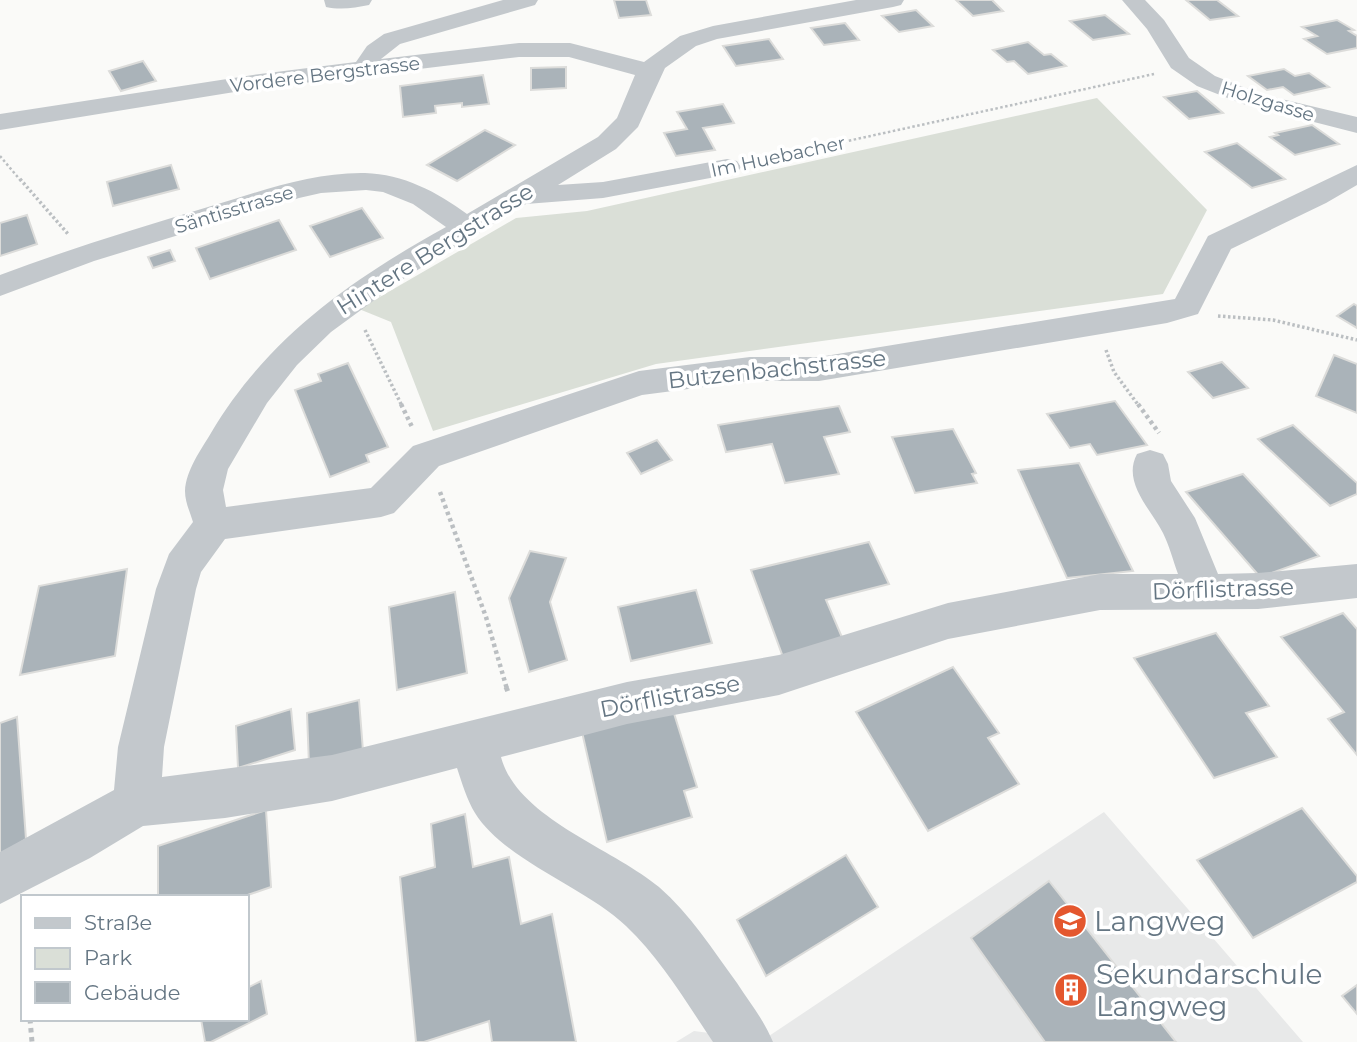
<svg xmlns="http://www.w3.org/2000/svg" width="1357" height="1042" font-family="Montserrat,sans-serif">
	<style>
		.built { fill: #e8e9e9 }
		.green { fill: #dadfd7 }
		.building { fill: #aab3b9; stroke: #dcdcda; stroke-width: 2 }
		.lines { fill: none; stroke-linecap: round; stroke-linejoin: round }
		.path-far3 { stroke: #bbbfc2; stroke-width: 2.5; stroke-dasharray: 2.5 2.5; stroke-linecap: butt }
		.path-far2 { stroke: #bbbfc2; stroke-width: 3.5; stroke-dasharray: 2.5 2.5; stroke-linecap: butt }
		.path-far1 { stroke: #bbbfc2; stroke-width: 4.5; stroke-dasharray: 3.5 3.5; stroke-linecap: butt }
		.path { stroke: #bbbfc2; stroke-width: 5; stroke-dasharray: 4.5 4.5; stroke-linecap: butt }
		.minor { fill: #c3c8cc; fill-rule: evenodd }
		.labels { text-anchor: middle; stroke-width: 7; stroke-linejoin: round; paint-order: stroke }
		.far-street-label { font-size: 19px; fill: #657683; stroke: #fff }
		.street-label { font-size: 23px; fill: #657683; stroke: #fff }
		.near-poi-label { font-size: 28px; fill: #657683; stroke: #fff; text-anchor: start }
	</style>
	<rect width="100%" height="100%" fill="#fafaf8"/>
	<path class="built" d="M1104 812 1303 1042H676L694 1031 763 1040Z"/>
	<path class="green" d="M1097 98 1207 210 1163 294 656 364 433 431 391 322 359 309 516 218 587 211Z"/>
	<g class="building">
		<path d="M614 0H646L651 15 619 18Z"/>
		<path d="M956 0H992L1003 11 973 16Z"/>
		<path d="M1186 0H1217L1238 16 1210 20Z"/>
		<path d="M916 10 933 26 899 32 882 16Z"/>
		<path d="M1105 15 1129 34 1093 40 1070 21Z"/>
		<path d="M1337 20 1354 30 1349 31 1357 36V48L1327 54 1304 39 1317 36 1302 27Z"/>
		<path d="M845 23 859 40 824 45 811 28Z"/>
		<path d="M769 39 783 59 736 66 723 46Z"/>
		<path d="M1028 42 1044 55 1051 54 1066 66 1028 74 1014 61 1007 62 993 50Z"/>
		<path d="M143 61 156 81 121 91 109 71Z"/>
		<path d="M566 67V88L531 90V68Z"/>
		<path d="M1284 69 1295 76 1309 73 1329 87 1294 95 1283 87 1267 90 1248 76Z"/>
		<path d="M483 75 489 104 462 107V103L435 106 436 113 403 117 400 86Z"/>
		<path d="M1197 91 1223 113 1189 119 1164 97Z"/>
		<path d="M723 104 734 123 703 128 715 150 676 156 664 133 687 129 677 112Z"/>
		<path d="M1312 125 1339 144 1295 155 1270 137 1278 135 1275 133Z"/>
		<path d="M485 130 515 145 457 181 427 165Z"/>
		<path d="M1237 143 1285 179 1252 188 1205 152Z"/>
		<path d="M171 165 179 189 113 206 107 182Z"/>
		<path d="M362 208 383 238 330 257 310 226Z"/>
		<path d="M27 215 37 244 0 256V223Z"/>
		<path d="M279 220 296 250 210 279 196 248Z"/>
		<path d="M170 250 175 261 153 268 148 257Z"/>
		<path d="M1354 304 1357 306V328L1337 316Z"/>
		<path d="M1334 355 1357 364V413L1316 396Z"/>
		<path d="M1222 362 1248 388 1213 398 1188 372Z"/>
		<path d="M348 363 388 447 366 455 369 462 330 477 295 390 321 381 318 374Z"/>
		<path d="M1115 401 1147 445 1097 455 1090 444 1070 448 1047 414Z"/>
		<path d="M839 406 850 432 824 437 839 474 785 483 772 444 726 452 718 425Z"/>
		<path d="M1293 425 1357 483V494L1330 506 1258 439Z"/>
		<path d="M953 429 976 473 972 474 977 483 915 493 892 437Z"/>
		<path d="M657 440 672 460 641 474 627 453Z"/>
		<path d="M1079 463 1133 571 1067 578 1018 470Z"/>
		<path d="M1243 474 1319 556 1260 577 1186 492Z"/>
		<path d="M869 542 889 584 826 600 844 642 783 657 751 570Z"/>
		<path d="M530 551 566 558 550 602 567 660 529 672 509 598Z"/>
		<path d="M127 569 115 656 20 675 39 586Z"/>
		<path d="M696 590 712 643 631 661 618 607Z"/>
		<path d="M455 592 467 673 397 690 389 607Z"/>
		<path d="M1343 613 1357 629V755L1328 719 1344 712 1281 637Z"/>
		<path d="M1216 633 1269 706 1246 713 1277 757 1214 778 1134 658Z"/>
		<path d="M953 667 999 733 988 738 1019 784 928 831 856 712Z"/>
		<path d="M359 700 363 751 309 765 307 713Z"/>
		<path d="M672 707 697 787 684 791 692 817 607 842 582 732Z"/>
		<path d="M291 709 295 750 238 768 236 726Z"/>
		<path d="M17 717 26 839 0 856V723Z"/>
		<path d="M1302 808 1357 876V882L1253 938 1197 860Z"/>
		<path d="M266 810 271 887 242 897H158V846Z"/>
		<path d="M465 814 473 867 509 857 521 924 552 914 576 1042H492L489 1021 424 1042H416L400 877 435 867 431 824Z"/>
		<path d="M846 855 878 907 766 976 737 920Z"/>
		<path d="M1049 881 1176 1042H1045L971 938Z"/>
		<path d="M261 981 267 1014 211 1042H205L201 1019H247V988Z"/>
		<path d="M1357 985V1014L1342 996Z"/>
	</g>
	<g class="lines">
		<g class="path-far3">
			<path d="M0 156 21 181"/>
			<path d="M756 161 1154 74"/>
		</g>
		<g class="path-far2">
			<path d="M20 179 68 234"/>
			<path d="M1218 316 1273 320 1357 340"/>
			<path d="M365 330 402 406"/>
			<path d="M1106 350 1114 372 1139 406"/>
		</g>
		<g class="path-far1">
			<path d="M401 404 413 429"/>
			<path d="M1138 404 1159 433"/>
			<path d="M440 492 486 617 507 689"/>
		</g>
		<g class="path">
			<path d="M506 687 508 692"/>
			<path d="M30 1019 32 1042"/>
		</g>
		<g class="minor">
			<path d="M324 0H372L369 5C355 8 340 10 326 7Z"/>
			<path d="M503 0H538L535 5 400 44 381 59 519 43H570L644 62 680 36 713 26 856 0H904L901 5 893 7 717 39 696 46 665 68 638 127 616 149 558 185 603 182 727 159 737 161 741 167 737 173 603 198 526 204 406 277 331 332 297 365 267 403 228 469 223 490 226 507 371 488 413 446 639 371 750 357H819L1175 299 1208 236 1357 165V185L1326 203 1231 249 1198 314 1167 323 819 381H750L642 395 439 466 394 513 381 517 225 539 201 572 196 589 164 747 162 777 332 755 627 682 779 655 948 603 1100 574H1178C1173 560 1169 545 1163 533 1150 508 1122 482 1137 454L1150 450 1163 454 1168 464 1171 481 1195 518 1218 574 1258 573 1357 564V598L1258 609 1100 610 948 639 779 695 627 724 501 757C517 818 612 848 659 887 690 914 713 950 737 983 750 1003 764 1020 773 1042H713C686 1002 661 959 626 926 585 887 504 860 475 813 467 800 462 783 457 768L332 801 225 818 143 826 90 858 0 904V852L114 790 118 747 156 589 169 554 193 522C190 512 185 502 185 491 186 470 201 450 211 433 267 338 352 279 446 227L413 204 383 192 366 190 321 193 299 198 94 261 0 296V275C69 249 138 228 208 207 259 192 311 172 365 173 403 174 437 192 467 214L598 137 617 118 635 75 569 57H519L253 89 0 130V114L253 75 356 62 367 46 384 34Z"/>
			<path d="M1122 0H1145L1164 20 1189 58 1215 76 1261 94 1357 117V133L1243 104 1197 86 1171 68 1147 29Z"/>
		</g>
	</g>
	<defs>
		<g id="school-disc" transform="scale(1.75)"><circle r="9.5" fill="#e4572e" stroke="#fff"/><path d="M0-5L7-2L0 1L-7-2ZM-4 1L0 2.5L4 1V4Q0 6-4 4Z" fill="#fff"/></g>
		<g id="building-disc" transform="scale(1.75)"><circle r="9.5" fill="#e4572e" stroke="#fff"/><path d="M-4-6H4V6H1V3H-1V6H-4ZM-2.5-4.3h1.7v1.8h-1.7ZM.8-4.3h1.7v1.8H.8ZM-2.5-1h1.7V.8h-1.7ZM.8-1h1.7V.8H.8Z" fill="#fff"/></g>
	</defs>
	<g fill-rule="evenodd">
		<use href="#school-disc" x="1070" y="921"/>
		<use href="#building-disc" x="1071" y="990"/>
	</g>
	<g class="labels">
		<g class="far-street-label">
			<text transform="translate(325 74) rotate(-7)" y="7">Vordere Bergstrasse</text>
			<text transform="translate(1268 101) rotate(17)" y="7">Holzgasse</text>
			<text transform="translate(778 156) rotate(-12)" y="7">Im Huebacher</text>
			<text transform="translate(234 209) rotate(-17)" y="7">Säntisstrasse</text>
		</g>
		<g class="street-label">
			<text transform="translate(435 249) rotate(-32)" y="8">Hintere Bergstrasse</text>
			<text transform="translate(777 369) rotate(-6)" y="8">Butzenbachstrasse</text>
			<text transform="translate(1223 589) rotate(-2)" y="8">Dörflistrasse</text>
			<text transform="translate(670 696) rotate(-11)" y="8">Dörflistrasse</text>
		</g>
		<g class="near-poi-label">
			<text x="1094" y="931">Langweg</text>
			<text x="1096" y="984">Sekundarschule<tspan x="1096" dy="32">Langweg</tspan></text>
		</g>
	</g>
	<rect x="21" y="895" width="228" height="126" fill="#ffffff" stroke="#c1c8cd" stroke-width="2"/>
	<rect x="35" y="918" width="35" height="10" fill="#c3c8cc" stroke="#c1c8cd" stroke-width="2"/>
	<text x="84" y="930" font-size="21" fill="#657683">Straße</text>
	<rect x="35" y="948" width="35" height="21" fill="#dadfd7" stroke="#c1c8cd" stroke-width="2"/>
	<text x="84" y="965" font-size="21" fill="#657683">Park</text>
	<rect x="35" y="982" width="35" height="21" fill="#aab3b9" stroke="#c1c8cd" stroke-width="2"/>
	<text x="84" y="1000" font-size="21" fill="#657683">Gebäude</text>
</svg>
